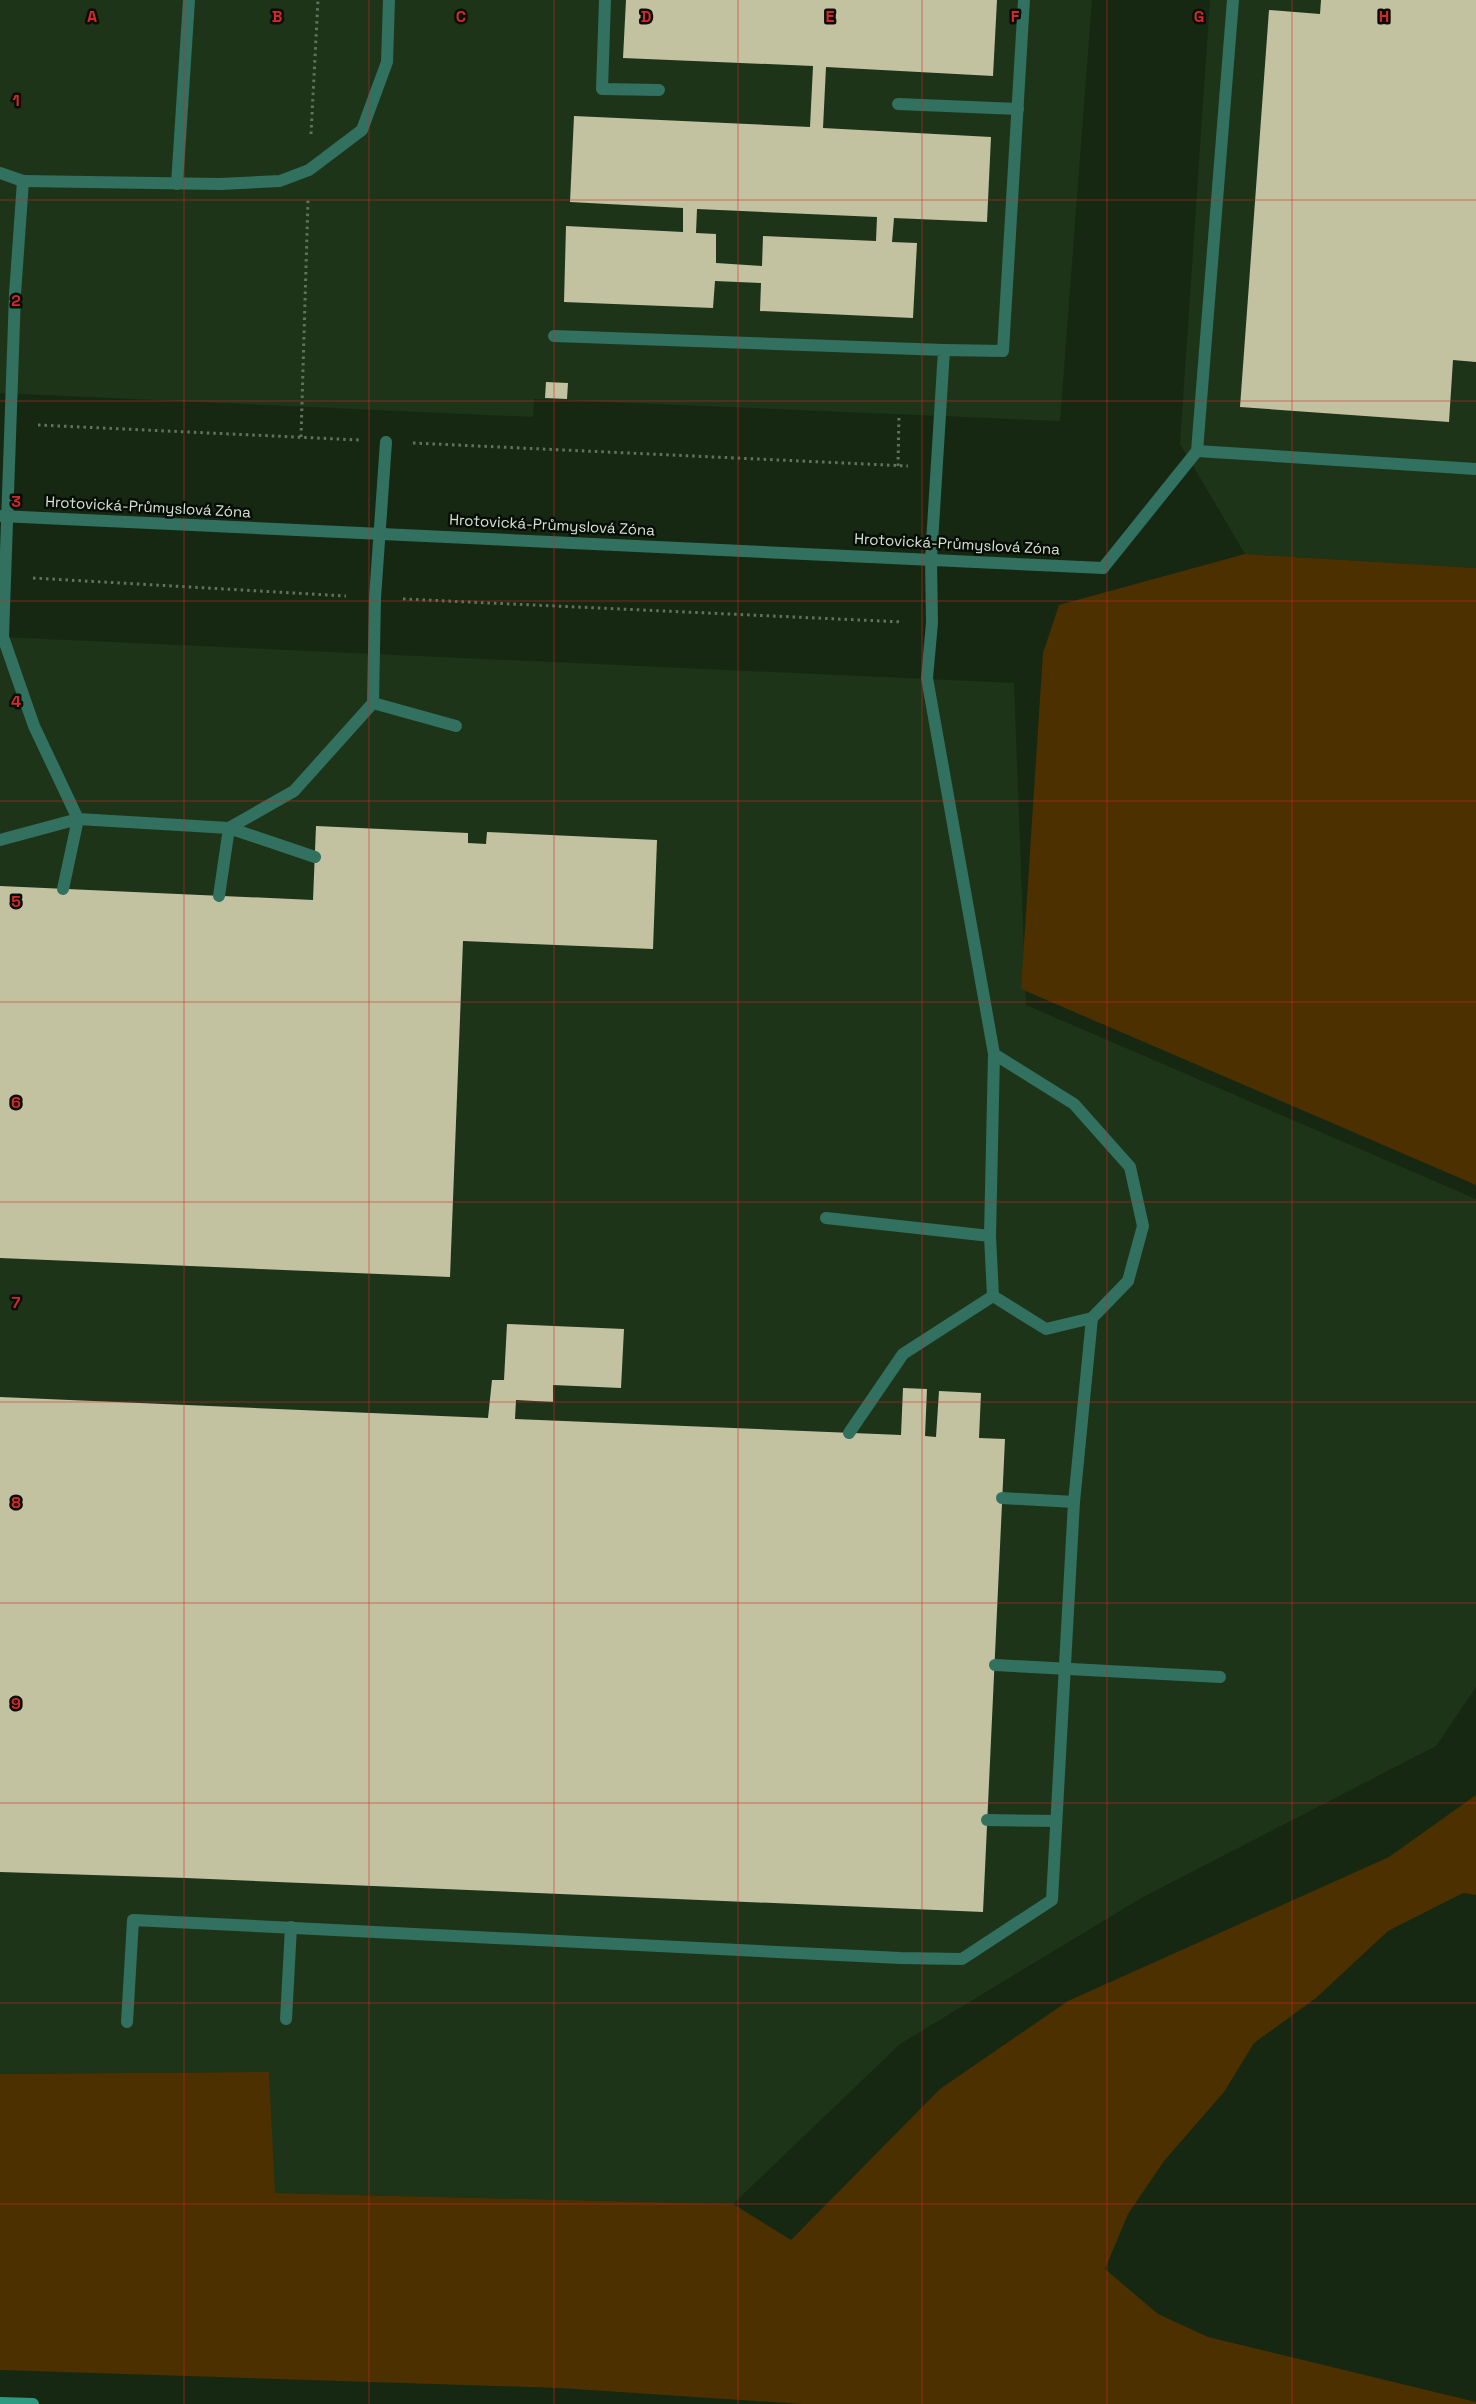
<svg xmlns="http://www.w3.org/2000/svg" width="1476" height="2404" font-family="'Space Grotesk',sans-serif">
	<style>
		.built { fill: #1e3419 }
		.green { fill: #4c3000 }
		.building { fill: #c2c2a0; fill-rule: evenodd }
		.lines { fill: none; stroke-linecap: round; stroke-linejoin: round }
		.path { stroke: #62725f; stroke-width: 3; stroke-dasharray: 2.5 4; stroke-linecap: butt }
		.service { stroke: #327060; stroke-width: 12 }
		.minor { stroke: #327060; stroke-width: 12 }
		.secondary { stroke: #2c9b82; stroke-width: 12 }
		.grid { fill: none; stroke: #d62828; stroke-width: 1; stroke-opacity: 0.55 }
		.labels { text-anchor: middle; stroke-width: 5; stroke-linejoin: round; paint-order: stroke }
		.street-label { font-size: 15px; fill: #d5e1d3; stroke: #070e06 }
		.grid-label { font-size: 16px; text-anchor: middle; font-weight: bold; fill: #d62828; stroke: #070e06; stroke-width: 5; stroke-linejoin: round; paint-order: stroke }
	</style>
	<rect width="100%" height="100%" fill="#162812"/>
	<g class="built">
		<path d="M0 0H1092L1060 421 534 399 533 417 0 393Z"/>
		<path d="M1210 0H1476V568L1245 554 1180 444Z"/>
		<path d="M0 637 1014 683 1026 1005 1476 1199V1687L1436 1746 1143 1897 900 2044 733 2204 274 2193 269 2072 0 2074Z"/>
	</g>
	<g class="green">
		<path d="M1245 554 1476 568V1185L1021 989 1043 653 1059 605Z"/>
		<path d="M1476 1795V1895L1463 1893 1388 1931 1316 1998 1254 2043 1224 2092 1164 2161 1128 2214 1105 2269 1158 2314 1208 2337 1476 2402V2404H802L559 2388 0 2370V2074L269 2072 275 2193 733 2204 791 2240 940 2089 1068 2001 1389 1857Z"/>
	</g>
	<g class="building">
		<path d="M626 0H997L993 76 826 67 823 128 991 137 987 222 894 218 892 242 917 243 913 318 760 311 761 283 715 281 713 308 564 302 566 226 683 232V208L570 202 574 116 810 127 813 66 623 58ZM697 209 877 217 876 241 763 236 762 266 716 263V234L696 233Z"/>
		<path d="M1321 0H1476V362L1453 360 1449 422 1240 407 1269 10 1320 14Z"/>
		<path d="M546 382 568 383 567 399 545 398Z"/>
		<path d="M316 826 468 833V843L486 844 487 832 657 840 653 949 463 941 450 1277 0 1258V886L313 900Z"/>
		<path d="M507 1324 624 1329 621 1388 553 1385V1402L516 1400 515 1419 901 1435 903 1388 927 1389 925 1436 936 1437 939 1391 981 1393 979 1438 1005 1439 983 1912 186 1878 0 1872V1397L488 1418 492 1380H504Z"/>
	</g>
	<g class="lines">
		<g class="path">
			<path d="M311 134 318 0"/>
			<path d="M38 425 359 440"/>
			<path d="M301 437 308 200"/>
			<path d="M413 443 908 466"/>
			<path d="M898 466 899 414"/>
			<path d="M33 578 346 596"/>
			<path d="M403 599 903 622"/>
		</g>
		<g class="service">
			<path d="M605 0 602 89 659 90"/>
			<path d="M898 104 1018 109"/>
			<path d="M0 173 23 181 15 294 3 637 34 726 78 819 229 828 294 791 373 703 375 598 386 442"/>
			<path d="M23 181 220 184 280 181 309 170 362 130 387 62 389 0"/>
			<path d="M177 184 189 0"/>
			<path d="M554 336 944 350 931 559 932 623 927 678 994 1054 990 1236 993 1296 1046 1329 1092 1318 1128 1281 1143 1226 1130 1167 1074 1104 994 1054"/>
			<path d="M944 350 1003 351 1024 0"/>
			<path d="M1197 451 1476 469"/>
			<path d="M1103 568 1197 451 1233 0"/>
			<path d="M373 703 456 726"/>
			<path d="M0 840 78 819 63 889"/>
			<path d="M219 896 229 828 315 857"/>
			<path d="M826 1218 990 1236"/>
			<path d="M849 1433 903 1354 993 1296"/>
			<path d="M1002 1498 1074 1502"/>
			<path d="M995 1665 1220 1677"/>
			<path d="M987 1820 1056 1821"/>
			<path d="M286 2019 291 1927"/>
			<path d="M127 2022 133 1920 900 1958 962 1959 1052 1900 1074 1502 1092 1318"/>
		</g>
		<path class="minor" d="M0 516 1103 568"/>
		<path class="secondary" d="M0 2403 33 2404"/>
	</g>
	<path class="grid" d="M184 0V2404M369 0V2404M554 0V2404M738 0V2404M922 0V2404M1107 0V2404M1292 0V2404M0 200H1476M0 401H1476M0 601H1476M0 801H1476M0 1002H1476M0 1202H1476M0 1402H1476M0 1603H1476M0 1803H1476M0 2003H1476M0 2204H1476"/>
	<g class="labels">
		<g class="street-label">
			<text transform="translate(148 507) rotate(3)" y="5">Hrotovická-Průmyslová Zóna</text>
			<text transform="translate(552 525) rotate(3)" y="5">Hrotovická-Průmyslová Zóna</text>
			<text transform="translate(957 544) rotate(3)" y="5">Hrotovická-Průmyslová Zóna</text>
		</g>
	</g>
	<g class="grid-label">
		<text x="92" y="22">A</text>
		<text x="277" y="22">B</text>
		<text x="461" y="22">C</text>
		<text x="646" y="22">D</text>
		<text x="830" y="22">E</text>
		<text x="1015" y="22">F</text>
		<text x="1199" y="22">G</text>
		<text x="1384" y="22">H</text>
		<text x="16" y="106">1</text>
		<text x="16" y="306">2</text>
		<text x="16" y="507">3</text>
		<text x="16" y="707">4</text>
		<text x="16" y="907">5</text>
		<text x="16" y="1108">6</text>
		<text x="16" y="1308">7</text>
		<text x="16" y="1508">8</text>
		<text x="16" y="1709">9</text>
	</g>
</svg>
